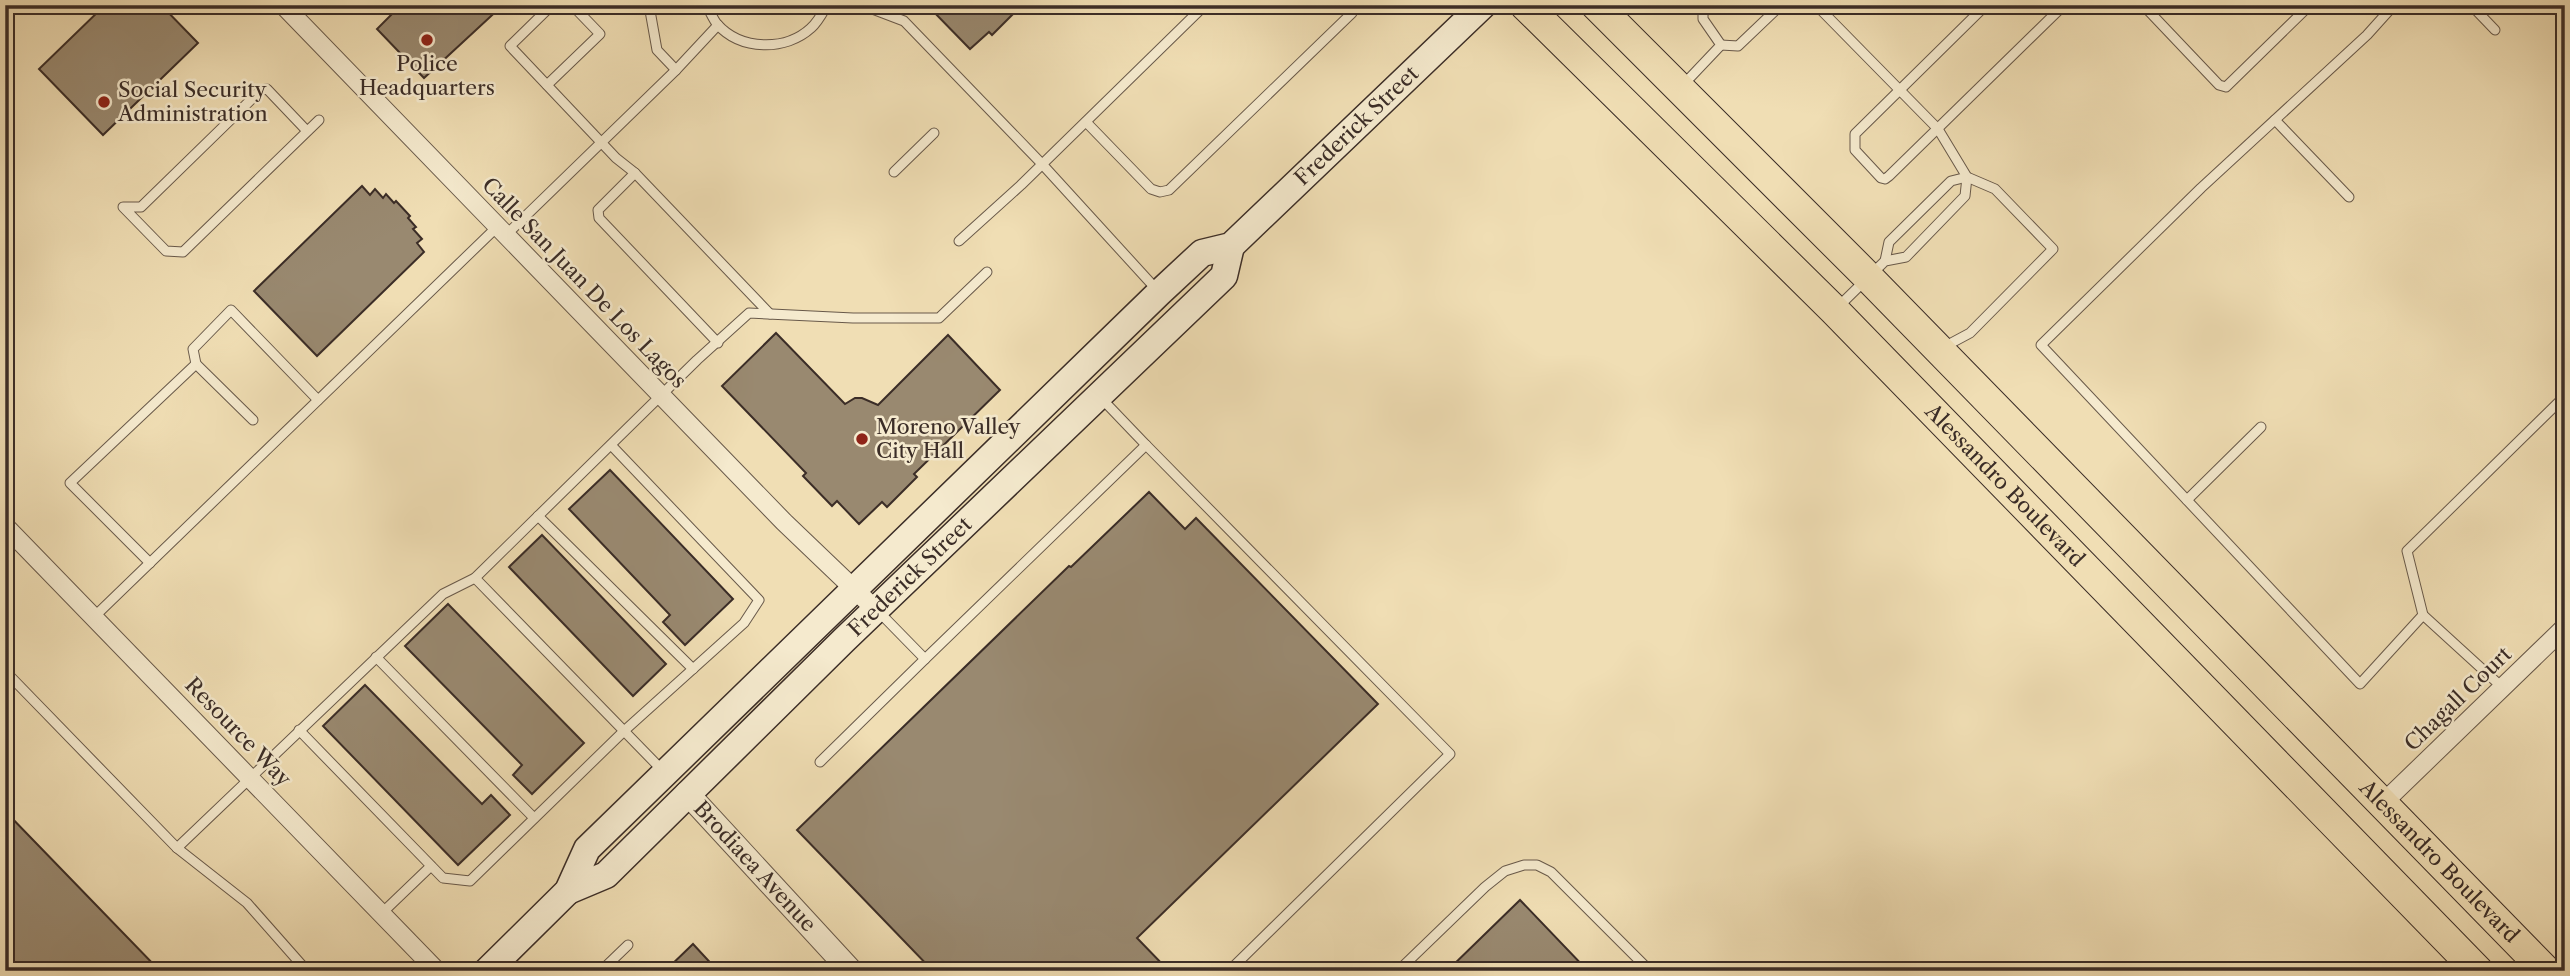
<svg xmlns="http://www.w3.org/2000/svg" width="2570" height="976" font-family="'Libre Caslon Text',serif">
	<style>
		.building { fill: #998970; stroke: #3b2d27; stroke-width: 2 }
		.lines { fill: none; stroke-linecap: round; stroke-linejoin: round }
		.service-casing { stroke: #68594a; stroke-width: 11 }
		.minor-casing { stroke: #68594a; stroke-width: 20 }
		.tertiary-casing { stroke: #68594a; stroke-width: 25 }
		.secondary-casing { stroke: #3b2d27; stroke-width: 29 }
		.primary-casing { stroke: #3b2d27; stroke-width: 32 }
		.service { stroke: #f5eace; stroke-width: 9 }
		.minor { stroke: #f5eace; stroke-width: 18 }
		.tertiary { stroke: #f5eace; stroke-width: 23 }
		.secondary { stroke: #f5eace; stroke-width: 26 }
		.primary { stroke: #f0deb4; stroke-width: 30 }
		.poi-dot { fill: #8f2418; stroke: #f5eace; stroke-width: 2.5 }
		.labels { text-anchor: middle; stroke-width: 5; stroke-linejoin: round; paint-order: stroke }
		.poi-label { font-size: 21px; fill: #3b2d27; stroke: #f5eace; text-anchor: start }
		.street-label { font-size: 21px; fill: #3b2d27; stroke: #f5eace }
	</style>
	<rect width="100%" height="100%" fill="#f0deb4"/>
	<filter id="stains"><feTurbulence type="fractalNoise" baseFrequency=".00286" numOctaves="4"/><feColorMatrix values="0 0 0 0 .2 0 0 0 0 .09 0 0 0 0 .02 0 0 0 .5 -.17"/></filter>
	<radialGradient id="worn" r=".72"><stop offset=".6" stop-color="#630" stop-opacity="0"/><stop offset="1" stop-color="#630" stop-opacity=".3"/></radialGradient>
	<g class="building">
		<path d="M105 5H161L198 43 103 135 39 69Z"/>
		<path d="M353 5H368L360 13Z"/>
		<path d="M401 5H503L424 78 377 29Z"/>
		<path d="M927 5H1022L992 35 989 32 970 49Z"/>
		<path d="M362 186 370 195 375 189 383 198 386 194 394 203 396 201 410 216 408 218 416 227 413 229 422 239 417 243 424 252 317 356 254 291Z"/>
		<path d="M776 333 845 404 855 398H862L878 405 948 335 1000 390 914 474 917 477 887 507 882 502 859 524 837 501 832 506 803 476 806 473 722 386Z"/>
		<path d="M610 470 733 599 685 645 663 622 670 615 569 509Z"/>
		<path d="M1149 492 1185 529 1196 518 1378 704 1137 938 1169 971H933L797 830 1069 566 1071 567Z"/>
		<path d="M542 535 666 664 633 696 509 567Z"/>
		<path d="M448 604 584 743 532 794 513 775 522 765 405 646Z"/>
		<path d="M365 685 482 804 491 795 510 815 458 865 323 726Z"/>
		<path d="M5 811 160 971H5Z"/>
		<path d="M1520 900 1588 971H1447Z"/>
		<path d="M693 944 718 971H665Z"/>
	</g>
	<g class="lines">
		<g class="service-casing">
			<g id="service">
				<path d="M552 5 510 46 616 158 635 173 598 210 599 218 718 343"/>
				<path d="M649 5 657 50 676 70"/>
				<path d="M706 5C710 11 713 19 717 24 741 51 786 51 811 28 818 22 823 12 827 5"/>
				<path d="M862 5 904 21 1042 164 1157 290"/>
				<path d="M1822 5V11L1938 129 1967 177 1995 189 2053 249 1970 333 1942 348"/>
				<path d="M1986 5 1855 134V150L1881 178 1885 179 1889 176 2064 5"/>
				<path d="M2143 5 2219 85 2226 87 2310 5"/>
				<path d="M2394 5 2367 35 2201 188 2041 345 2360 684 2423 615 2503 688"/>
				<path d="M2471 5 2495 30"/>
				<path d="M1721 45 1738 46 1781 5"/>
				<path d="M1684 84 1721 45 1703 19V13L1712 5"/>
				<path d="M547 85 600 34 572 5"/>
				<path d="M2275 120 2349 197"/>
				<path d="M1086 122 1151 189 1160 192 1169 190 1352 13 1355 5"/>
				<path d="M307 131 267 89 261 90 141 207H123L166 251 183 252 319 120"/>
				<path d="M894 172 934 133"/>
				<path d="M635 173 770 314"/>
				<path d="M506 235 676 70 718 25"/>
				<path d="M959 241 1021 185 1205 5"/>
				<path d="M1885 261 1889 242 1951 181 1967 177"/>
				<path d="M1838 307 1885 261 1906 257 1965 196 1967 177"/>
				<path d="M196 364 253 420"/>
				<path d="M1101 398 1146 445"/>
				<path d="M2187 500 2261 427"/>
				<path d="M538 516 693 669"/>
				<path d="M150 563 70 483 196 364 193 349 231 310 318 400"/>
				<path d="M475 578 664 772"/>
				<path d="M878 611 925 659 1146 445 1450 754 1229 971"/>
				<path d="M2423 615 2407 551 2565 396"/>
				<path d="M94 617 498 226"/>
				<path d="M376 657 534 818"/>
				<path d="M5 671 177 848"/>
				<path d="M299 730 443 878 470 881 624 731 744 623 759 600 611 445"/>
				<path d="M820 762 925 659"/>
				<path d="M382 913 431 866"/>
				<path d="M307 971 247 903 177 848 443 594 475 578 697 360 749 313 853 318H939L987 272"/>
				<path d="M601 971 628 945"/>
				<path d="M1398 971 1485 887 1505 871 1524 865H1537L1551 872 1650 971"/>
			</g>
		</g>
		<g class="minor-casing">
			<g id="minor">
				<path d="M283 5 784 522 876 610"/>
				<path d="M5 526 437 971"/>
				<path d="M2383 803 2565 627"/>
			</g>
		</g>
		<g class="tertiary-casing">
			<g id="tertiary">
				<path id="s1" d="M687 793 851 971"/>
			</g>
		</g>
		<g class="secondary-casing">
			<g id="secondary">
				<path id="s2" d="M568 891 606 875 844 640 1224 276 1231 246"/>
				<path id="s3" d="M487 971 568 891 587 849 1159 293 1202 253 1231 246 1483 5"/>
			</g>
		</g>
		<g class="primary-casing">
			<g id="primary">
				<path id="s4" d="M1525 5 1834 310 2478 971"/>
				<path id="s5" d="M1596 5 1868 277 2546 971"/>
			</g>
		</g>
		<use href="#service" class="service"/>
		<use href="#minor" class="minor"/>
		<use href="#tertiary" class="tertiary"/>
		<use href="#secondary" class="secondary"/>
		<use href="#primary" class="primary"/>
	</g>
	<g class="poi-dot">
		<circle cx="427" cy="40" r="7"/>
		<circle cx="104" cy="102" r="7"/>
		<circle cx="862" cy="439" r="7"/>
	</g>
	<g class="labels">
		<g class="poi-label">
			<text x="427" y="71" text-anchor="middle">Police<tspan x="427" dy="24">Headquarters</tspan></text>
			<text x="118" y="97">Social Security<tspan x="118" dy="24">Administration</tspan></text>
			<text x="876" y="434">Moreno Valley<tspan x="876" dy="24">City Hall</tspan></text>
		</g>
		<g class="street-label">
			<text dy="7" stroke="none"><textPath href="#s3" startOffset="1220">Frederick Street</textPath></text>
			<text transform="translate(584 283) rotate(46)" y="7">Calle San Juan De Los Lagos</text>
			<text dy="7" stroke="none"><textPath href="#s4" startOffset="679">Alessandro Boulevard</textPath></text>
			<text dy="7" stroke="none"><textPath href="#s2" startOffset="467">Frederick Street</textPath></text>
			<text transform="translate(2458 699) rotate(-44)" y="7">Chagall Court</text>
			<text transform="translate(238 732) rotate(46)" y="7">Resource Way</text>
			<text dy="7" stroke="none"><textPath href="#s5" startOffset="1202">Alessandro Boulevard</textPath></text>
			<text dy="7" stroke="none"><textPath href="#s1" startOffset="100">Brodiaea Avenue</textPath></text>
		</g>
	</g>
	<rect width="2570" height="976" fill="none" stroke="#f0deb4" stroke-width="28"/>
	<rect x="7" y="7" width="2556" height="962" fill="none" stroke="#3b2d27" stroke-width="3.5"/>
	<rect x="14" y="14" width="2542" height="948" fill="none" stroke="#3b2d27" stroke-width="2"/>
	<rect width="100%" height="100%" filter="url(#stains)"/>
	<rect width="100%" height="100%" fill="url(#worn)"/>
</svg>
